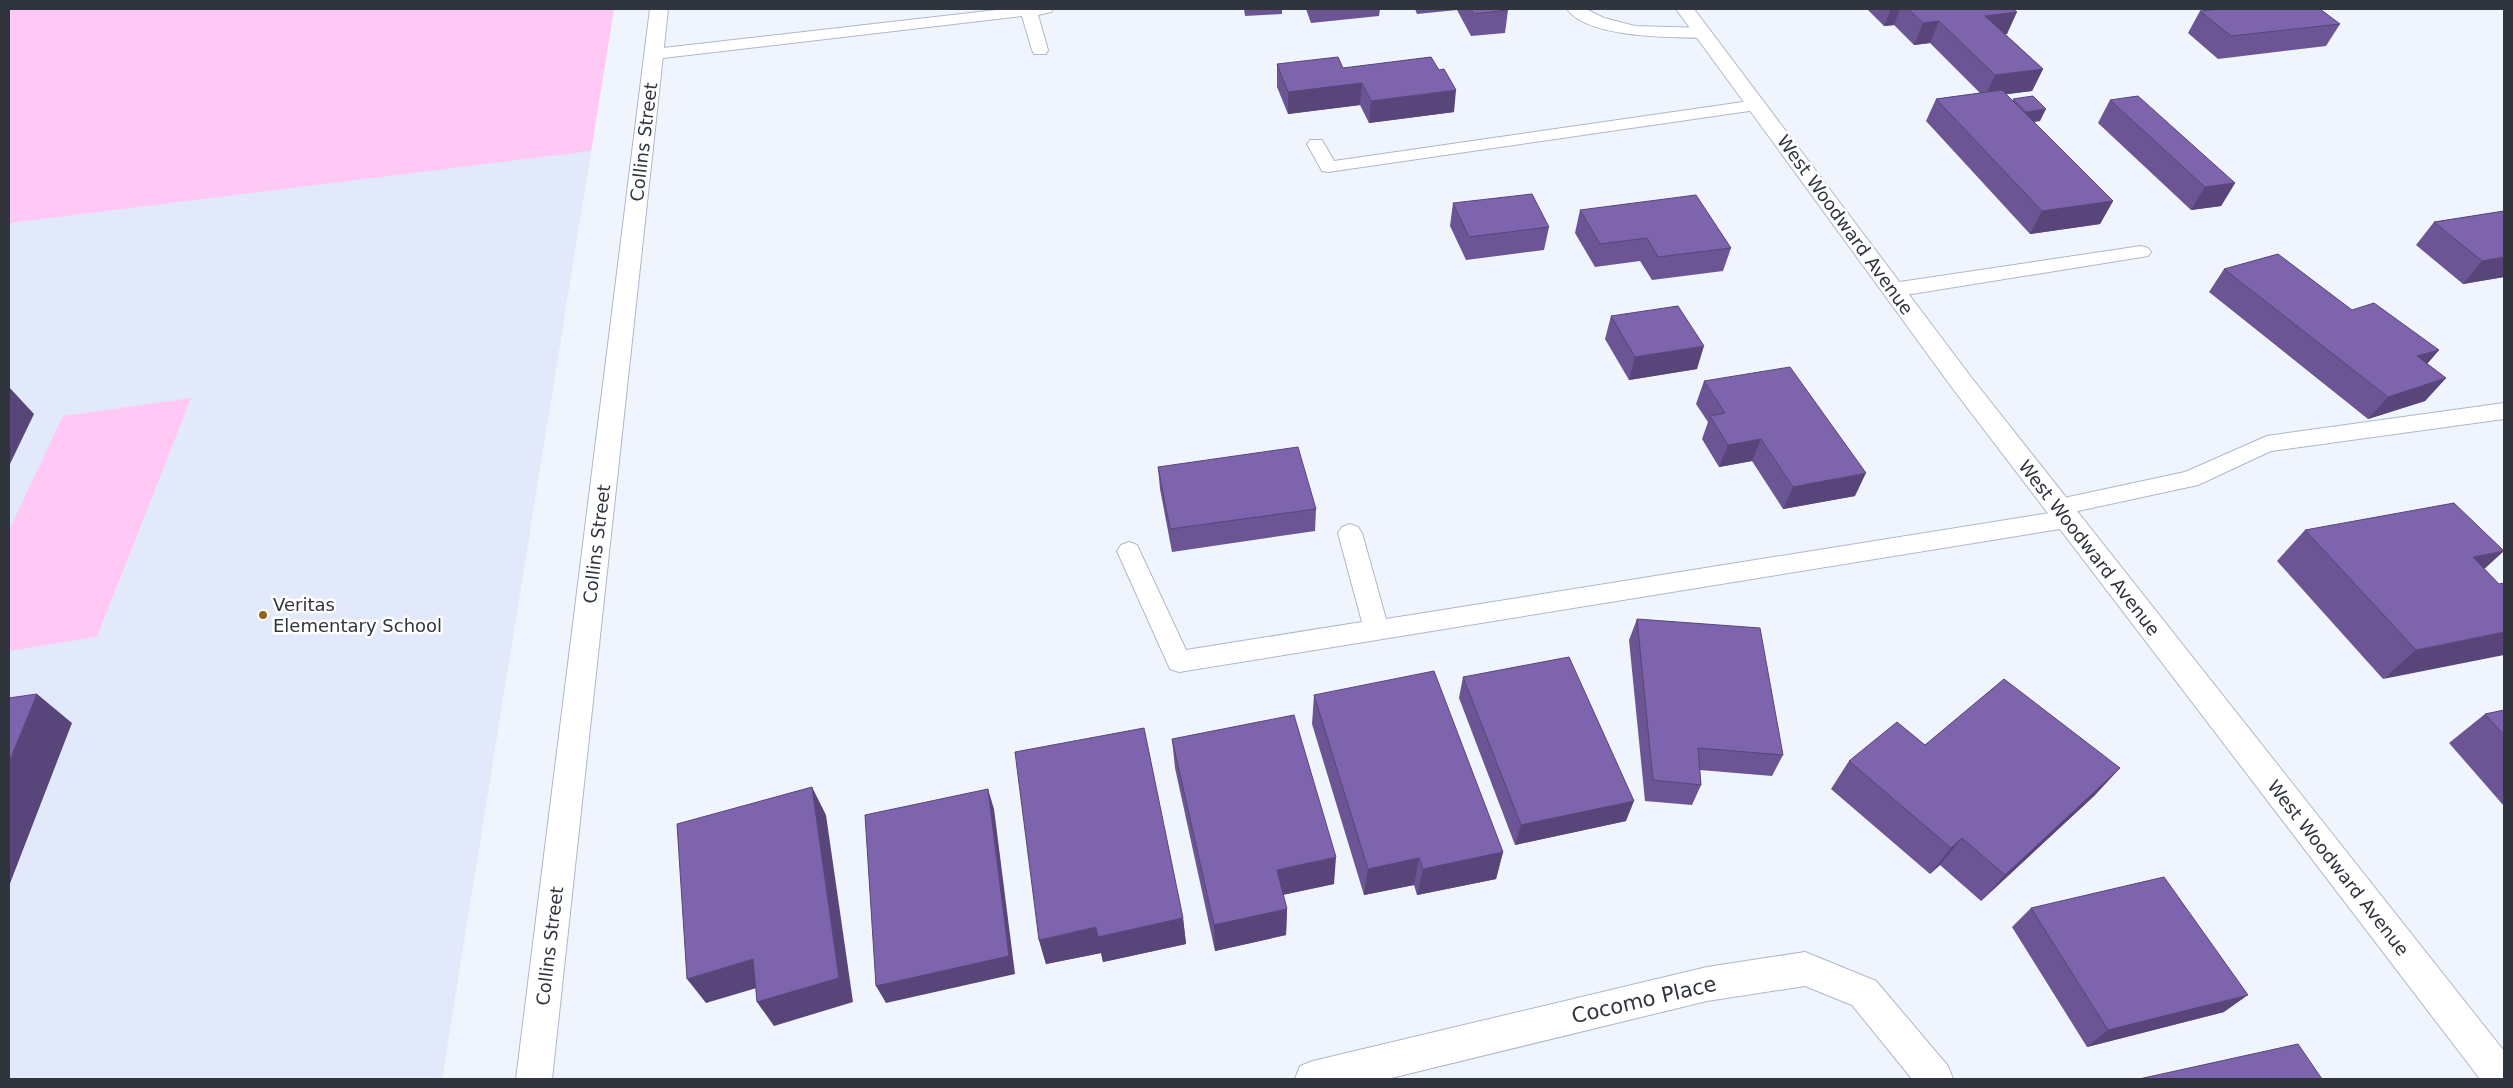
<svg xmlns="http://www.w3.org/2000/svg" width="2513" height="1088" font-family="'DejaVu Sans',sans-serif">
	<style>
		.built { fill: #e1e9fb }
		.green { fill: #ffc8f5 }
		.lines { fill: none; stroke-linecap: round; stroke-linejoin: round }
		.lane-casing { stroke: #aeb7cd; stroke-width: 2 }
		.street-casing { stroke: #aeb7cd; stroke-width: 2 }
		.secondary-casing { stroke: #aeb7cd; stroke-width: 2 }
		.lane { fill: #fff; fill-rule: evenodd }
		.street { fill: #fff; fill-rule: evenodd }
		.secondary { fill: #fff; fill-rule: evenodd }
		.wall { fill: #6c5595 }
		.shaded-wall { fill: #584579 }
		.building { fill: #7e63ad; stroke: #584579 }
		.poi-dot { fill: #966417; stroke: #fff; stroke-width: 2 }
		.labels { text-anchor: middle; stroke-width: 5; stroke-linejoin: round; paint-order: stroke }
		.street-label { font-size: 18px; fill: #30343d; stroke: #fff }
		.poi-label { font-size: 18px; fill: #30343d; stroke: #fff; text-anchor: start }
		.near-street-label { font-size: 21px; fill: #30343d; stroke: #fff }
	</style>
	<rect width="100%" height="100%" fill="#f0f4fd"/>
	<path class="built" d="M9 9H614L442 1079H9Z"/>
	<g class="green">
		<path d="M9 9H614L591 151 9 223Z"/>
		<path d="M191 398 97 637 9 651V530L63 416Z"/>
	</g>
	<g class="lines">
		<g class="lane-casing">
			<g id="lane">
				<path d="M1005 9H1053L1051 12 1038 15 1048 50 1046 54H1034L1032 50 1022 16 654 59 648 58 646 54 648 50 654 49Z"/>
				<path d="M1567 9H1586L1604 18 1635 26 1703 28 1711 33 1703 38C1670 37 1587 38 1567 9Z"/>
				<path d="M1757 100 1763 101 1766 105 1763 109 1328 172 1322 171 1307 144 1310 140H1322L1334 161Z"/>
				<path d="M2141 246 2148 248 2151 252 2148 256 1893 297 1886 295 1883 290 1886 285 1893 283Z"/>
				<path d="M2504 403V419L2271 451 2198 485 2073 512 2078 519 2074 525 2066 528 1179 672 1170 669 1117 551 1121 545 1129 542 1137 545 1186 650 1362 622 1338 533 1342 527 1350 524 1358 527 1362 533 1386 619 2050 513 2046 507 2050 501 2185 472 2267 436Z"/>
			</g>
		</g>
		<g class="street-casing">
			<path id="street" d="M1805 952 1876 981 1948 1066 1953 1079H1912L1852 1005 1805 986 1707 1001 1387 1079H1295L1300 1066 1313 1061 1707 967Z"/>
		</g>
		<g class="secondary-casing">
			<g id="secondary">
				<path d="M650 9H668L552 1079H516Z"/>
				<path d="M1676 9H1694L1971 377 2504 1051V1079H2480L1953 389Z"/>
			</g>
		</g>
		<use href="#lane" class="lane"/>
		<use href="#street" class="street"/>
		<use href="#secondary" class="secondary"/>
	</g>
	<g class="wall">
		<path d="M1244 9H1282V14L1245 16Z"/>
		<path d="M1306 9H1380L1379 16 1311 23Z"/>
		<path d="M1415 9H1507L1508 10 1505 33 1471 36 1457 10 1417 14Z"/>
		<path d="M1867 9H2013L2007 34H2005L2043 69 2032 91 2006 94 2013 101V99L2040 121 2034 122 2113 201 2100 224 2030 234 1926 121 1936 99 1980 93 1930 43 1914 45 1894 25 1884 26Z"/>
		<path d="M2200 11 2340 24 2326 46 2218 59 2188 33Z"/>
		<path d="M1277 64 1343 68 1454 112 1369 123 1360 105 1288 114 1277 87Z"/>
		<path d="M2110 100 2235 183 2221 206 2191 210 2098 123Z"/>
		<path d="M1453 203 1549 227 1544 250 1466 260 1450 226Z"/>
		<path d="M1580 210 1731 248 1723 271 1652 280 1640 261 1595 267 1575 233Z"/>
		<path d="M2504 211V277L2463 284 2416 245 2434 222Z"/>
		<path d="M2224 269 2352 310 2439 350 2427 364 2446 378 2425 401 2368 419 2209 292Z"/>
		<path d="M1611 316 1697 369 1629 380 1605 339Z"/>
		<path d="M1704 381 1855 496 1783 509 1752 461 1719 467 1702 439 1708 422 1696 404Z"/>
		<path d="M1158 467 1316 509 1315 531 1172 552 1160 489Z"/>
		<path d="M2305 530 2484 569 2499 584 2383 679 2277 561Z"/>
		<path d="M1637 619 1783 755 1772 776 1700 770 1701 785 1692 805 1645 801 1629 640Z"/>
		<path d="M1463 677 1626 821 1515 845 1459 698Z"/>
		<path d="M1314 695 1503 852 1496 879 1417 895 1414 885 1364 895 1312 724Z"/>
		<path d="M2504 710V806L2449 743 2485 714Z"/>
		<path d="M1172 739 1334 884 1283 895 1287 909 1286 935 1215 951 1175 768Z"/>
		<path d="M1925 745 2120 768 2094 796 1981 901 1940 865 1930 874 1831 789 1849 761Z"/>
		<path d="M2031 908 2224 1012 2087 1047 2012 927Z"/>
		<path d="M1183 918 1186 944 1103 962 1101 953 1046 964 1039 940Z"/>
	</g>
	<g class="shaded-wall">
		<path d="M1891 9H1900L1894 25 1884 26Z"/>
		<path d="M2017 12 2007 34 1976 38 1985 16Z"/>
		<path d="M1939 21 1930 43 1914 45 1923 23Z"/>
		<path d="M2043 69 2032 91 1985 97 1995 75Z"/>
		<path d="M1362 83 1360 105 1288 114V92Z"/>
		<path d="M1456 90 1454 112 1369 123 1371 101Z"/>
		<path d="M2046 109 2040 121 2020 123 2026 112Z"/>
		<path d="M2235 183 2221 206 2191 210 2205 187Z"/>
		<path d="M2113 201 2100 224 2030 234 2042 211Z"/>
		<path d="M2504 257V277L2463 284 2482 261Z"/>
		<path d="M1704 346 1697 369 1629 380 1635 357Z"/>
		<path d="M2439 350 2419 373 2417 356Z"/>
		<path d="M2446 378 2425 401 2368 419 2388 397Z"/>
		<path d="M9 387 34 414 9 466Z"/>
		<path d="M1761 439 1752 461 1719 467 1728 445Z"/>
		<path d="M1866 473 1855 496 1783 509 1793 487Z"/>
		<path d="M2504 551 2470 582 2473 557Z"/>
		<path d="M2504 632V655L2383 679 2416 650Z"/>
		<path d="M37 694 72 723 9 886V762Z"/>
		<path d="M2120 768 2094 796 1981 901 2005 875Z"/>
		<path d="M812 787 826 815 853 1002 774 1026 757 1002Z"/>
		<path d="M988 789 994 809 1015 974 886 1003 876 986Z"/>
		<path d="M1634 801 1626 821 1515 845 1521 825Z"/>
		<path d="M1962 838 1940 865 1930 874 1951 848Z"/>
		<path d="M1503 852 1496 879 1417 895 1423 869Z"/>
		<path d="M1336 857 1334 884 1276 896 1277 870Z"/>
		<path d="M1419 858 1414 885 1364 895 1368 869Z"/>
		<path d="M1287 909 1286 935 1215 951 1214 925Z"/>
		<path d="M1183 918 1186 944 1103 962 1098 937Z"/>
		<path d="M1096 927 1101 953 1046 964 1039 940Z"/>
		<path d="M753 959 770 984 706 1003 687 979Z"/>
		<path d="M2248 995 2224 1012 2087 1047 2108 1030Z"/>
	</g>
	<g class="building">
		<path d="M1471 9H1507L1508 10 1474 14Z"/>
		<path d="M1908 9H2013L2017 12 1985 16 2043 69 1995 75 1939 21 1923 23Z"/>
		<path d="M2220 9H2320L2340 24 2231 36 2200 11Z"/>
		<path d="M1338 57 1343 68 1431 57 1439 70 1444 69 1456 90 1371 101 1362 83 1288 92 1277 64Z"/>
		<path d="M2002 90 2113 201 2042 211 1936 99Z"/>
		<path d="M2033 96 2046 109 2026 112 2013 99Z"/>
		<path d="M2138 96 2235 183 2205 187 2110 100Z"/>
		<path d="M1532 194 1549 227 1469 237 1453 203Z"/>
		<path d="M1696 195 1731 248 1658 257 1647 238 1600 244 1580 210Z"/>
		<path d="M2504 211V257L2482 261 2434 222Z"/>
		<path d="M2278 254 2352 310 2374 303 2439 350 2417 356 2446 378 2388 397 2224 269Z"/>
		<path d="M1678 306 1704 346 1635 357 1611 316Z"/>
		<path d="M1790 367 1866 473 1793 487 1761 439 1728 445 1710 416 1725 413 1704 381Z"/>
		<path d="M1298 447 1316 509 1170 529 1158 467Z"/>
		<path d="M2454 503 2504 551 2473 557 2499 584 2504 583V632L2416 650 2305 530Z"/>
		<path d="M1637 619 1760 628 1783 755 1698 748 1701 785 1653 780Z"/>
		<path d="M1569 657 1634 801 1521 825 1463 677Z"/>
		<path d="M1434 671 1503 852 1423 869 1419 858 1368 869 1314 695Z"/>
		<path d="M2004 679 2120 768 2005 875 1962 838 1951 848 1849 761 1897 722 1925 745Z"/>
		<path d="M37 694 9 762V698Z"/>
		<path d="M2504 710V735L2485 714Z"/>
		<path d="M1294 715 1336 857 1277 870 1287 909 1214 925 1172 739Z"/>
		<path d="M1144 728 1183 918 1098 937 1096 927 1039 940 1015 752Z"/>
		<path d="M812 787 839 978 757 1002 753 959 687 979 677 824Z"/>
		<path d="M988 789 1009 956 876 986 865 815Z"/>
		<path d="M2164 877 2248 995 2108 1030 2031 908Z"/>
		<path d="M2298 1044 2322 1079H2139Z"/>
	</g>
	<circle class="poi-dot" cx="263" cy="615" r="5"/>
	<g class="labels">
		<g class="street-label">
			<text transform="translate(644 142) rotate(-83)" y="6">Collins Street</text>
			<text transform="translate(1845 225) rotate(54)" y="6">West Woodward Avenue</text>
			<text transform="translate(597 544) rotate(-83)" y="6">Collins Street</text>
			<text transform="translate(2089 548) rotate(52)" y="6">West Woodward Avenue</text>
			<text transform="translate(2338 868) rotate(52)" y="6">West Woodward Avenue</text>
			<text transform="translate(550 946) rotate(-83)" y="6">Collins Street</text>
		</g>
		<g class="poi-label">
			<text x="273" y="611">Veritas<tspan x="273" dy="21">Elementary School</tspan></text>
		</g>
		<g class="near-street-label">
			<text transform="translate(1644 1000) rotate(-13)" y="7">Cocomo Place</text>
		</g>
	</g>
	<rect width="2513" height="1088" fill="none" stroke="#30343d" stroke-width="20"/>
</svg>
